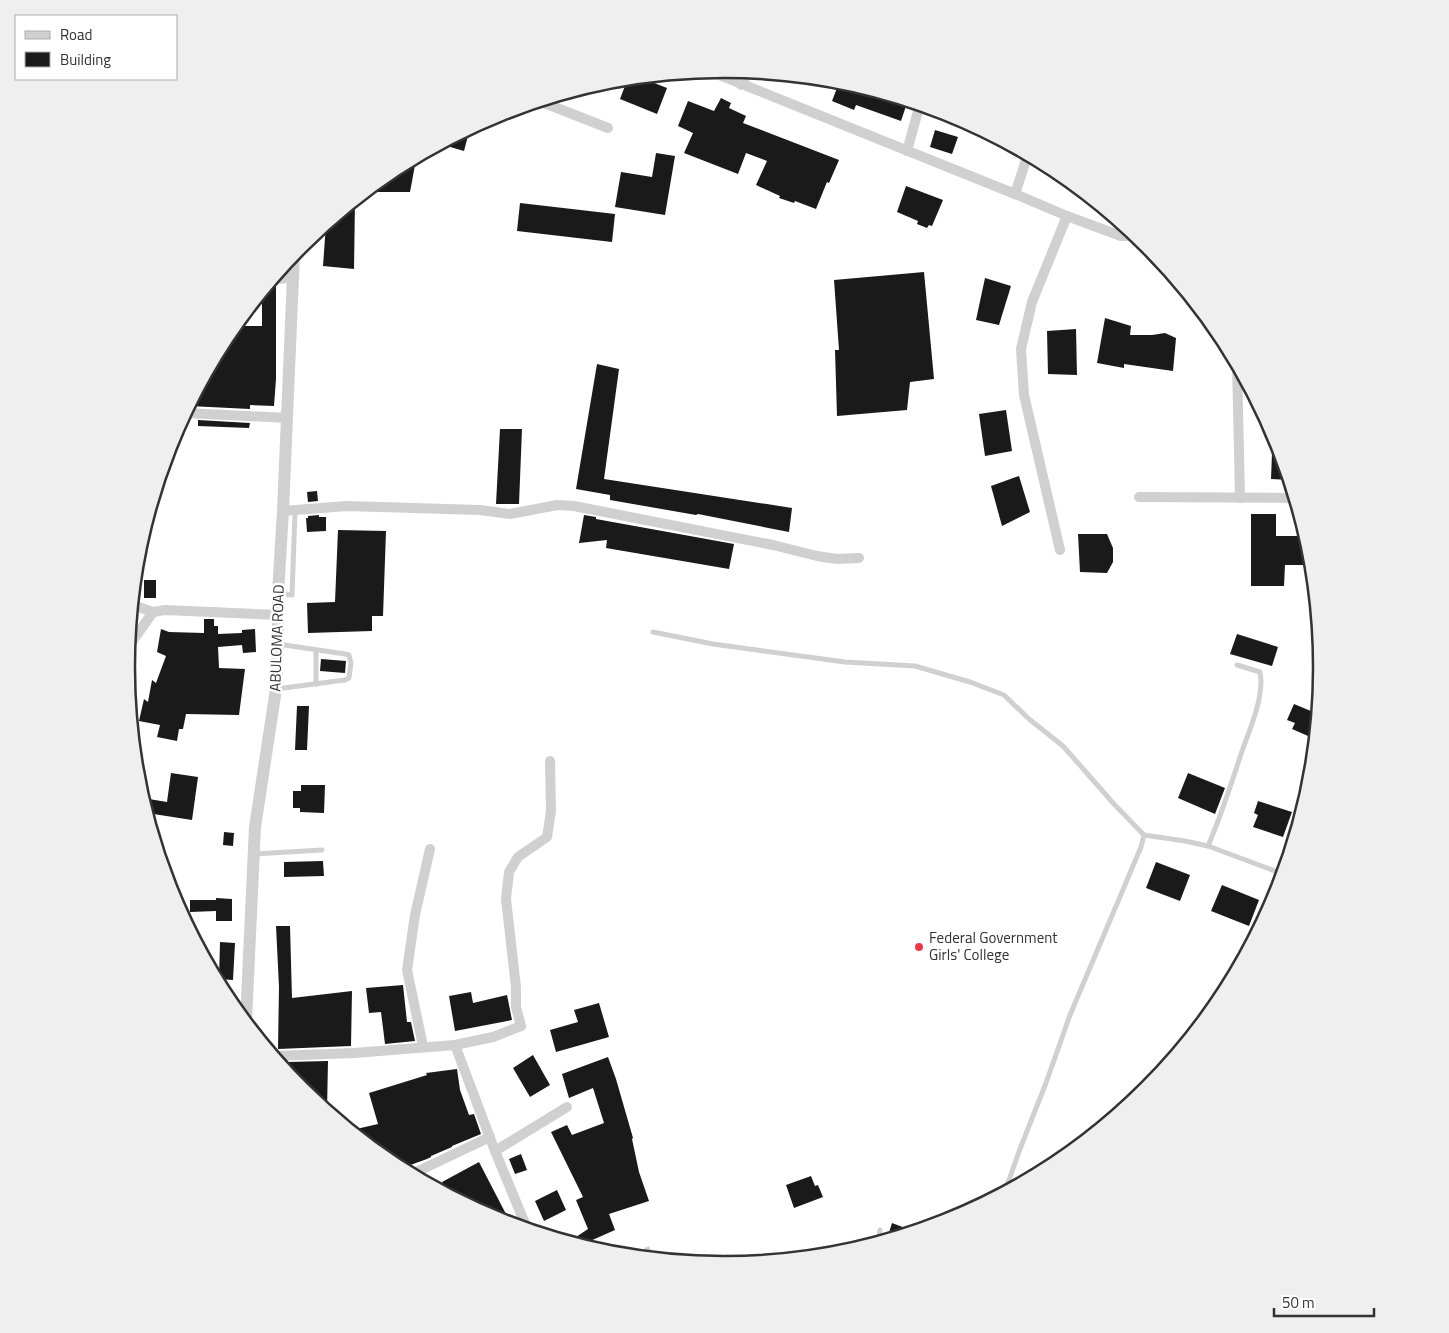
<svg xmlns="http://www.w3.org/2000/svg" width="1449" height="1333" font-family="'Titillium Web',sans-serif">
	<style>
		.building { fill: #1a1a1a }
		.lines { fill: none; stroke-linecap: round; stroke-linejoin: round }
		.service { stroke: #d0d0d0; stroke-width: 5 }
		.minor { stroke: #d0d0d0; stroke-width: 10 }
		.tertiary { stroke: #d0d0d0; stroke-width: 12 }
		.poi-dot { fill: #e63946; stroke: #fff; stroke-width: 2 }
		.labels { text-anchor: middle; stroke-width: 5; stroke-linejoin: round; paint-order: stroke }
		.street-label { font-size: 15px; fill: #333; stroke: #fff }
		.poi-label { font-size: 15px; fill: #333; stroke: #fff; text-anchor: start }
		.rim { fill: none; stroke: #333; stroke-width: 2.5 }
	</style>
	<rect width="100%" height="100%" fill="#fff"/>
	<g class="building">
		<path d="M639 77 667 88 657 114 620 99 628 78Z"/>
		<path d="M840 80 908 100 901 121 856 105 854 110 832 101Z"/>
		<path d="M721 98 731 103 729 108 746 116 743 123 839 160 829 183 827 182 816 209 795 201 794 203 779 198 780 196 756 185 767 161 746 153 738 174 684 153 693 133 678 126 688 101 714 111Z"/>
		<path d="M470 128 464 151 440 144Z"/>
		<path d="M935 130 958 137 952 154 930 147Z"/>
		<path d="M656 153 675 156 665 215 615 207 621 172 652 177Z"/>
		<path d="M402 164 415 165 410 192H365L393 169Z"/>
		<path d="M906 186 943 200 932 226 929 225 927 228 917 224 918 221 897 212Z"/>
		<path d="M355 200 354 269 323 266 326 224Z"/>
		<path d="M520 203 615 214 612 242 517 231Z"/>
		<path d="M924 272 934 379 910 382 907 410 837 416 835 350H839L834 280Z"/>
		<path d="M985 278 1011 286 999 325 976 320Z"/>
		<path d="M268 285 276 286V379L274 406 250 405V409L189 406 228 334 234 326H262V292Z"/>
		<path d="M1105 318 1131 326 1130 335H1152L1165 333 1176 338 1173 371 1124 364V368L1097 363Z"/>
		<path d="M1076 329 1077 375 1048 374 1047 331Z"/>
		<path d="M597 364 619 369 604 479 792 508 789 532 698 514 696 515 610 500V495L576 489Z"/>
		<path d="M1006 410 1012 451 985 456 979 414Z"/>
		<path d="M198 420 250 423 249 428 198 426Z"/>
		<path d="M500 429H522L519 504H496Z"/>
		<path d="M1272 453H1281L1290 480 1271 479Z"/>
		<path d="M1019 476 1030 512 1002 526 991 486Z"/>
		<path d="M317 491 318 501 308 502 307 492Z"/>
		<path d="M1251 514H1276V536H1307L1311 550 1312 565H1285L1284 586H1251Z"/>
		<path d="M319 515V517H326V531L307 532 306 518H308V516Z"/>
		<path d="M584 515 596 517V519L734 544 729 569 606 548 607 540 579 543Z"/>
		<path d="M338 530 386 531 383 616H372V631L308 633 307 603 335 602Z"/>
		<path d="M1078 534H1107L1113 548V562L1107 573 1080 572Z"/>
		<rect x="144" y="580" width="12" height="18"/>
		<path d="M204 619H214V626H218V634L242 633V630L255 629 256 652 243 653 242 645 218 647 219 668 245 669 239 715 186 714 183 729H179L177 741 157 737 160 725 139 721 144 699 148 702 152 680 156 683 166 656 157 652 161 629 169 632 204 633Z"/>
		<path d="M1237 634 1278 647 1272 666 1230 654Z"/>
		<path d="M321 659 346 661 345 673 320 671Z"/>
		<path d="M1294 704 1318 714 1315 739 1292 729 1295 723 1287 720Z"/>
		<path d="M297 706H309L307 750H295Z"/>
		<path d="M171 773 198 777 192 820 147 813 143 798 167 802Z"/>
		<path d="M1188 773 1225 788 1215 814 1178 798Z"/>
		<path d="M301 785H325L324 813 300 812V808H293V791H301Z"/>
		<path d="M1258 801 1292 812 1283 837 1253 827 1258 815 1254 813Z"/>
		<path d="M224 832 234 833 233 846 223 845Z"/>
		<path d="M323 861 324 876 284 877V862Z"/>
		<path d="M1156 862 1190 875 1180 901 1146 888Z"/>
		<path d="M1222 885 1259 900 1249 926 1211 911Z"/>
		<path d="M216 898 232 899V921H216V911L190 912V900H216Z"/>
		<path d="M276 926H290L292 998 352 991 351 1046 278 1049 279 987Z"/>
		<path d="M220 942 235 943 233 980 219 979Z"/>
		<path d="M403 985 407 1022H411L415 1041 385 1044 381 1012 369 1013 366 988Z"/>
		<path d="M471 992 473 1003 507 995 512 1020 455 1031 449 996Z"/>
		<path d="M599 1003 609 1037 556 1052 550 1030 578 1022 574 1010Z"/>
		<path d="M533 1055 550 1085 530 1097 513 1068Z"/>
		<path d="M608 1057 616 1079 633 1138 632 1139 639 1172 649 1201 609 1214 615 1230 581 1245 570 1241 588 1229 576 1200 583 1197 551 1132 567 1125 572 1135 604 1123 593 1088 569 1098 562 1074Z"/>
		<path d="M328 1061 327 1110 302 1089 288 1072V1062Z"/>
		<path d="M457 1069 460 1090 469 1115 474 1114 481 1134 452 1146V1147L431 1156V1157L427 1159 402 1168 392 1163 352 1130 378 1124 369 1093 427 1075 426 1073Z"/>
		<path d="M521 1154 527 1170 515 1174 509 1159Z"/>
		<path d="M479 1162 507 1216 499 1220 448 1193 442 1182Z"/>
		<path d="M811 1176 815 1186 818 1185 823 1197 794 1208 786 1185Z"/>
		<path d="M557 1190 566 1210 544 1221 535 1201Z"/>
		<path d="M892 1223 913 1231 887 1239Z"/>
	</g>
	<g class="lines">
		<g class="service">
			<path d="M278 594 292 595 295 513"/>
			<path d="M653 632 713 644 845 662 915 666 970 682 1004 695 1029 719 1063 746 1114 804 1144 835"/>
			<path d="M316 684V650"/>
			<path d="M276 689 345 680 349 678 351 663 349 655 345 654 278 644"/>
			<path d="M1208 846C1221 816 1231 785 1241 754 1249 731 1265 696 1260 672L1237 665"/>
			<path d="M254 854 322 850"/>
			<path d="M1005 1191 1020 1149 1046 1083 1070 1015 1141 847 1144 835 1185 841 1208 846 1283 874"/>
			<path d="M878 1241 880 1230"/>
			<path d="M637 1256 648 1249"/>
		</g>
		<g class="minor">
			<path d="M707 70 1015 194 1067 216 1121 236H1138"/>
			<path d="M741 85 749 71"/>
			<path d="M539 101 608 128"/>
			<path d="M907 151 920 104"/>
			<path d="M1015 194 1028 154"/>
			<path d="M272 280 293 277"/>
			<path d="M1237 364 1240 498"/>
			<path d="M185 413 288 418"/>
			<path d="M1139 497 1295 498"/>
			<path d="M283 511 347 506 480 510 510 514 557 505 574 506 773 545 817 556 837 559 859 558"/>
			<path d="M1060 550 1024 395 1021 349 1032 302 1067 216"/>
			<path d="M133 605 153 612 165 610 278 615"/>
			<path d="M129 646 153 612"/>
			<path d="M455 1045 495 1151 526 1226"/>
			<path d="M423 1046 407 970 415 915 430 849"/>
			<path d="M275 1056 354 1053 455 1045 493 1037 521 1026 516 1007V987L506 899 509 872 518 857 547 837 551 811 550 761"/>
			<path d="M495 1151 567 1107"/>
			<path d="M412 1174 490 1137"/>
		</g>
		<path class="tertiary" d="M246 1021 255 827 276 689 278 644V593L283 511 294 253"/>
	</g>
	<circle class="poi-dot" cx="919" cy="947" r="5"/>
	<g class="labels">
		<g class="street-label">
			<text transform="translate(277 638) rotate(-88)" y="5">ABULOMA ROAD</text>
		</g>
		<g class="poi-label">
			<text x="929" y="943">Federal Government<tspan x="929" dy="17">Girls' College</tspan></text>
		</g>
	</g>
	<path d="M0 0H1449V1333H0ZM135 667a589 589 0 1 1 1178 0a589 589 0 1 1-1178 0Z" fill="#efefef" fill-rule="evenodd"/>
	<path class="rim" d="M135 667a589 589 0 1 1 1178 0a589 589 0 1 1-1178 0Z"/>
	<rect x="15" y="15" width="162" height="65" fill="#ffffff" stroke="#adadad"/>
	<rect x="25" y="31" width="25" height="8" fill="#d0d0d0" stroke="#adadad"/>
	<text x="60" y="40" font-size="15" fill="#333333">Road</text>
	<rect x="25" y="52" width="25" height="15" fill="#1a1a1a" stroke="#adadad"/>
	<text x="60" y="65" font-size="15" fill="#333333">Building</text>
	<path d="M1274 1308v8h100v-8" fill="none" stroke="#333333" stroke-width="2.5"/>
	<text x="1282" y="1308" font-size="15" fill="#333333" stroke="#ffffff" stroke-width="4" paint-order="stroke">50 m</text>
</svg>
